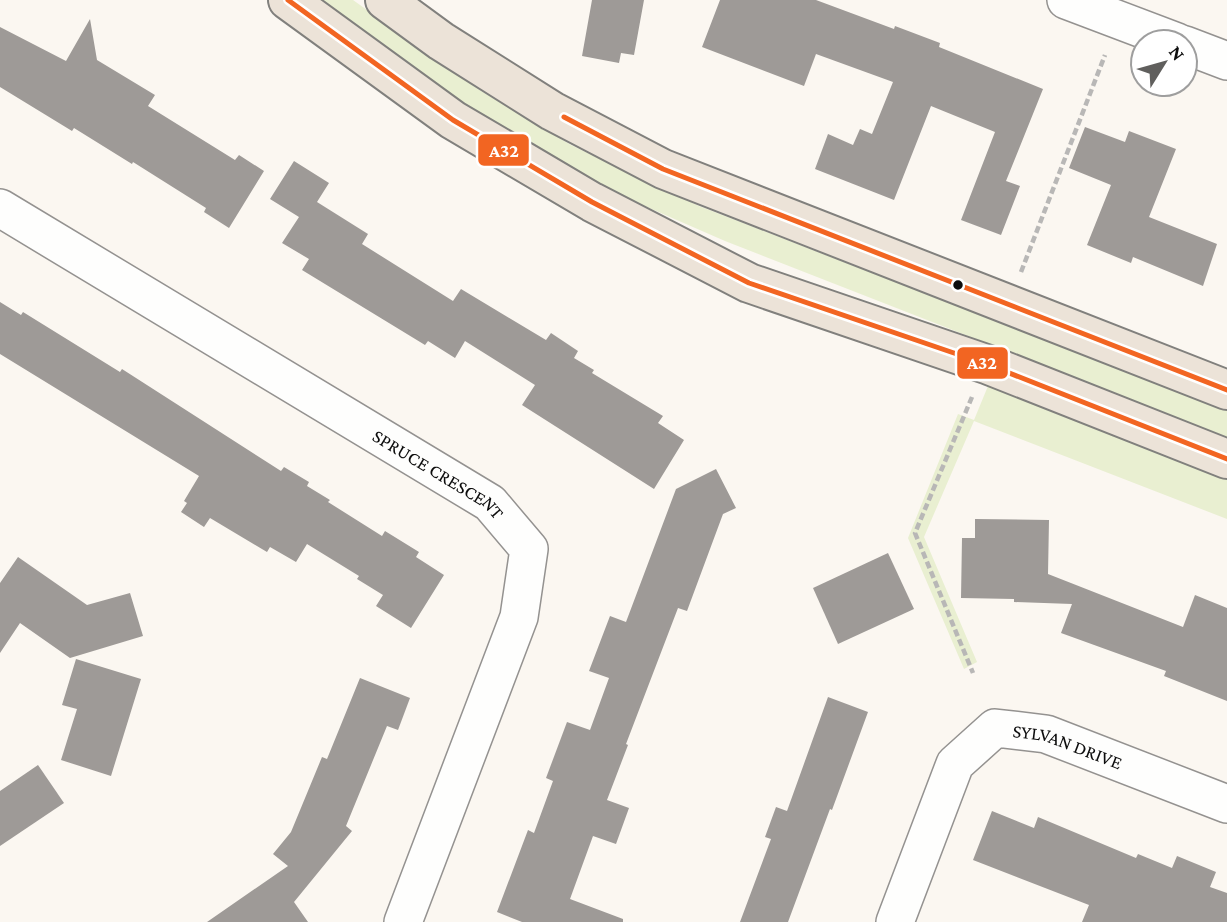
<svg xmlns="http://www.w3.org/2000/svg" width="1227" height="922" font-family="'Crimson Pro',serif">
	<style>
		.green { fill: #e9efd1 }
		.building { fill: #9e9a97 }
		.lines { fill: none; stroke-linecap: round; stroke-linejoin: round }
		.minor-casing { stroke: #949290; stroke-width: 40 }
		.major-casing { stroke: #81807d; stroke-width: 42 }
		.path { stroke: #b8b7b6; stroke-width: 4.5; stroke-dasharray: 7 3.5; stroke-linecap: butt }
		.minor { stroke: #fefefd; stroke-width: 37 }
		.major { stroke: #ece3d8; stroke-width: 38 }
		.bus-1-casing { stroke: #fff; stroke-width: 10 }
		.bus-1 { stroke: #f26522; stroke-width: 5 }
		.bus-dot { fill: #0d0d0d; stroke: #fff; stroke-width: 2.5 }
		.labels { text-anchor: middle; stroke-width: 7; stroke-linejoin: round; paint-order: stroke }
		.street-label { font-size: 19px; fill: #0d0d0d; stroke: #fff }
		.line-badge { stroke: #fff; stroke-width: 2.5 }
		.badge-label { font-size: 19px; text-anchor: middle; font-weight: bold; fill: #fff }
	</style>
	<rect width="100%" height="100%" fill="#fbf7f1"/>
	<g class="green">
		<path d="M320 0H353L481 91 571 145 699 206 1227 410V437L725 241 624 197 523 143 426 78Z"/>
		<path d="M988 386 1227 478V519L974 421 924 537 977 662 964 669 908 538 958 414 974 420Z"/>
	</g>
	<g class="building">
		<path d="M592 0H644L634 55 621 53 619 63 582 56Z"/>
		<path d="M720 0H816L894 29 895 26 940 43 939 47 1043 89 1006 181 1020 186 1001 235 961 220 995 132 931 106 894 200 815 169 828 134 853 145 860 129 872 134 893 82 816 54 804 86 702 47Z"/>
		<path d="M90 19 97 60 155 95 148 106 235 160 239 155 264 171 229 228 204 212 206 208 133 162 132 164 74 128 72 131 0 87V27L66 61Z"/>
		<path d="M1085 127 1125 142 1129 131 1176 149 1149 217 1217 244 1203 286 1133 257 1131 263 1087 245 1111 185 1069 168Z"/>
		<path d="M294 161 329 183 317 202 368 234 362 244 453 301 461 289 546 340 551 333 578 351 574 358 594 370 592 373 663 416 658 423 684 440 654 489 522 405 535 385 465 341 455 358 428 341 425 345 302 270 309 259 282 243 299 217 270 199Z"/>
		<path d="M0 302 21 315 23 312 120 372 122 369 281 471 284 467 309 482 307 486 330 500 328 502 382 536 385 531 419 552 416 557 444 575 411 628 376 606 383 595 357 579 359 576 307 544 296 562 270 547 267 552 210 518 204 527 181 512 187 503 184 501 199 476 0 354Z"/>
		<path d="M716 469 736 508 723 514 687 611 678 608 626 744 628 745 607 800 629 808 616 844 593 836 570 899 623 919V922H522L497 912 528 830 534 833 553 781 546 778 567 722 590 730 609 678 589 671 610 616 626 622 676 489Z"/>
		<path d="M975 519 1049 520 1048 574 1183 627 1195 595 1227 608V701L1164 676 1166 671 1061 633 1072 604 1014 602V599L961 598 962 538H975Z"/>
		<path d="M888 553 914 609 838 644 813 588Z"/>
		<path d="M18 557 87 605 130 593 143 636 70 658 20 623 0 653V583Z"/>
		<path d="M76 659 141 679 111 776 61 760 77 709 62 705Z"/>
		<path d="M360 678 410 698 398 730 387 726 346 826 352 831 294 902 308 922H207L288 866 273 854 291 832 322 757 327 759Z"/>
		<path d="M828 697 868 712 832 810 830 809 788 922H740L771 839 765 837 776 807 787 811Z"/>
		<path d="M38 765 64 803 0 846V791Z"/>
		<path d="M992 811 1034 828 1038 817 1136 858 1138 854 1172 868 1177 856 1216 872 1210 887 1227 893V922H1082L1089 905 973 860Z"/>
	</g>
	<g class="lines">
		<g class="minor-casing">
			<g id="minor">
				<path d="M1066 0 1177 42"/>
				<path d="M1185 45 1227 61"/>
				<path id="s1" d="M0 208 490 503 529 549 519 617 403 922"/>
				<path id="s2" d="M895 922 955 764 995 728 1046 734 1227 804"/>
			</g>
		</g>
		<g class="major-casing">
			<g id="major">
				<path d="M288 0 453 120 592 202 749 283 989 365 1227 459"/>
				<path d="M385 0 441 41 552 111 663 169 1227 390"/>
			</g>
		</g>
		<g class="path">
			<path d="M1021 272 1105 55"/>
			<path d="M972 397 915 533 973 673"/>
		</g>
		<use href="#minor" class="minor"/>
		<use href="#major" class="major"/>
		<g class="bus-1-casing">
			<g id="bus-1">
				<path d="M288 0 453 120 592 202 749 283 989 365 1227 459"/>
				<path d="M564 117 663 169 1227 390"/>
			</g>
		</g>
		<use href="#bus-1" class="bus-1"/>
	</g>
	<circle class="bus-dot" cx="958" cy="285" r="6"/>
	<g class="labels">
		<g class="street-label">
			<text dy="7" stroke="none"><textPath href="#s1" startOffset="513">SPRUCE CRESCENT</textPath></text>
			<text dy="7" stroke="none"><textPath href="#s2" startOffset="298">SYLVAN DRIVE</textPath></text>
		</g>
	</g>
	<g class="line-badge">
		<rect x="477" y="133" width="53" height="34" rx="7" fill="#f26522"/>
		<rect x="956" y="346" width="53" height="34" rx="7" fill="#f26522"/>
	</g>
	<g class="badge-label">
		<text x="504" y="157">A32</text>
		<text x="982" y="369">A32</text>
	</g>
	<g transform="translate(1164 63) rotate(53)"><circle r="33" fill="#ffffff" stroke="#9e9e9e" stroke-width="2"/>
	<path d="M0-5L12 26L0 18L-12 26Z" fill="#605f5d"/>
	<text y="-10" font-size="19" font-weight="bold" text-anchor="middle" fill="#0d0d0d">N</text>
	</g>
</svg>
